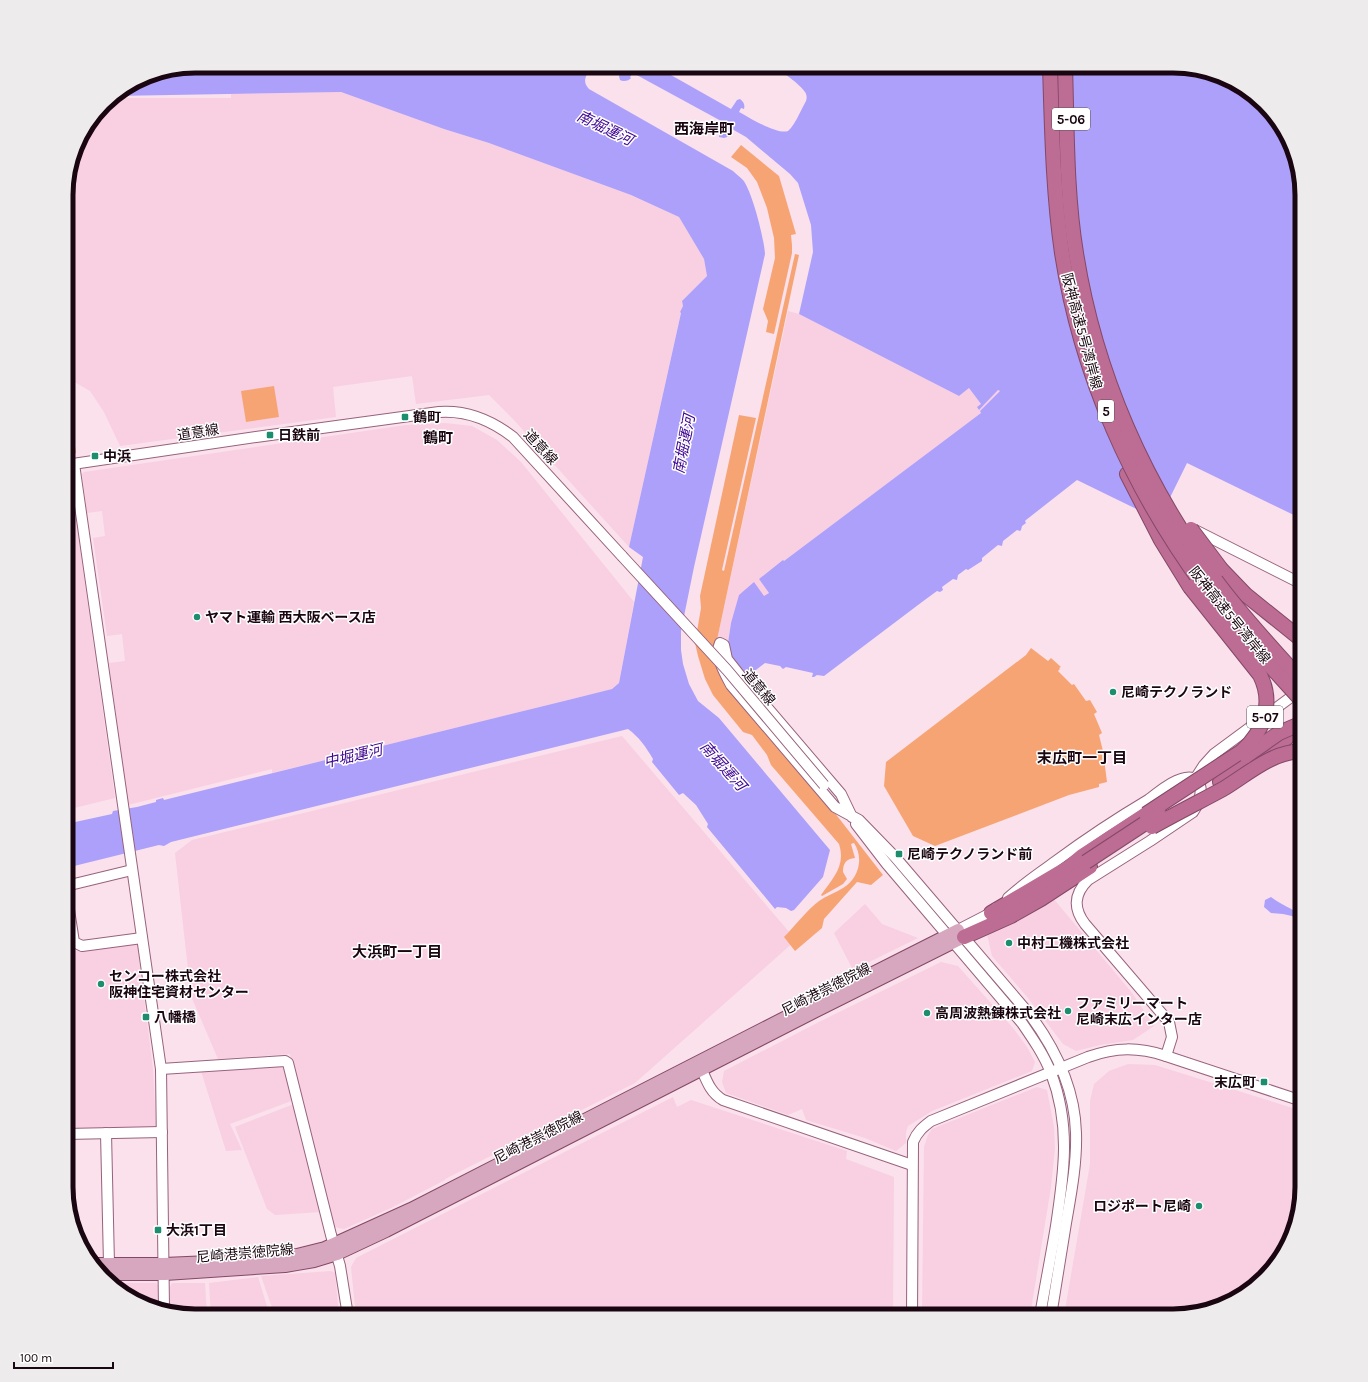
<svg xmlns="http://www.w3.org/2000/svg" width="1368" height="1382" font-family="Karla,'Noto Sans JP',sans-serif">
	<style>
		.built { fill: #f9cfe2 }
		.green { fill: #f7a475 }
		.water { fill: #ada0fa }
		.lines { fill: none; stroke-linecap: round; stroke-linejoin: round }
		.minor-casing { stroke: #97627c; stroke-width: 12 }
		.major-casing { stroke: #844866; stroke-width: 14 }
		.highway-casing { stroke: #844866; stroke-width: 16 }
		.minor { stroke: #fff; stroke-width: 10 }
		.major { stroke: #d7a7bf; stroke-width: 12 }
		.highway { stroke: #bd6c94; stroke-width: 14 }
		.minor-bridge-casing { stroke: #97627c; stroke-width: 12; stroke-linecap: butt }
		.highway-bridge-casing { stroke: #844866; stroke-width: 16; stroke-linecap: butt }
		.minor-bridge { stroke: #fff; stroke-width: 10 }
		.highway-bridge { stroke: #bd6c94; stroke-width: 14 }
		.poi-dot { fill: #1c8e6f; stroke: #fff; stroke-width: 1.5 }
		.labels { text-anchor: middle; stroke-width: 3; stroke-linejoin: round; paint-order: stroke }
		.shield { fill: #fff; stroke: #5e5158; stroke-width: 1 }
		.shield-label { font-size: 13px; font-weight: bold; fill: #190610 }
		.street-label { font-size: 14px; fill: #190610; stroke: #fff }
		.poi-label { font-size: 14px; font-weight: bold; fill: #190610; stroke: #fff; text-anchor: start }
		.water-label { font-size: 15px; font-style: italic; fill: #3f0792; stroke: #fff }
		.neighbourhood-label { font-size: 15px; font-weight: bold; fill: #190610; stroke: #fff }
		.rim { fill: none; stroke: #190610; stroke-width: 5 }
	</style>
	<rect width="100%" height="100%" fill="#fae1ec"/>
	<g class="built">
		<path d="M341 92 444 129 489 143 631 195 679 217 704 259 707 276 682 301 683 306 680 312H681L629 547 513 419 489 395 416 404 412 376 333 387 336 417 120 446 104 412 90 391 66 377V187L79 138 110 98H231V94Z"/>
		<path d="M788 311 799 314 959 396 969 388 981 404 979 410 998 390 1000 391 980 411 981 413 784 561 759 579 769 593 731 623 728 643 717 640Z"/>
		<path d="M445 423 472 426 497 440 521 462 634 602 619 683 612 689 342 756 272 773V769L128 805 109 663 125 661 122 634 107 636 93 538 105 536 102 511 87 513 82 474 84 472 406 425Z"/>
		<path d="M66 475 70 477 115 798 66 810Z"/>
		<path d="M622 736 796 940 635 1083 445 1179V1180L391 1208 344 1229 335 1227 333 1225 290 1054 218 1059 191 996 175 853 192 840Z"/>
		<path d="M1053 898 1132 993 1154 1026 1133 1040 1100 1045 1076 1051 1063 1044 1028 998 992 956 987 934Z"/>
		<path d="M66 902 73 951 137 942 153 1069 156 1127 153 1130 66 1132Z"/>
		<path d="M865 904 882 924 918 938 853 970 834 933Z"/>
		<path d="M941 962 958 966 1013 1028 1027 1047 1035 1062 1032 1071 932 1111 908 1126 906 1132V1143L896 1151 865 1138 806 1120 802 1109 788 1115 726 1093 722 1082 724 1071 819 1022Z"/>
		<path d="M283 1064 285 1067 294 1100 230 1124 242 1150 226 1151 201 1071Z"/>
		<path d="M1128 1064 1155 1065 1302 1111V1187L1289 1244 1258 1284 1222 1306 1173 1316H1064L1090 1164V1101L1094 1084 1109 1071Z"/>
		<path d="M1037 1087 1047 1090 1054 1127 1055 1148 1051 1187 1030 1316H922L924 1147 928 1135 932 1129Z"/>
		<path d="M673 1097 677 1107 691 1100 847 1151 846 1159 894 1177 893 1316H356L351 1267 356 1258Z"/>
		<path d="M294 1104 321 1212 275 1215 267 1209 235 1127Z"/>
		<path d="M331 1271 335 1273 339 1316H275L261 1276Z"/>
		<path d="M258 1277 270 1316H211L209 1283Z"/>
		<path d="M113 1283H156L159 1286V1308L138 1303Z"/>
		<path d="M172 1283H205L207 1316H195L170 1310V1287Z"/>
	</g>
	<g class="green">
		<path d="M741 145 779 176 796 234 791 235 792 245V253L774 334 766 332 768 321 763 309 775 258 774 238 767 208 757 182 747 168 731 157Z"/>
		<path d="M795 254 799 255 717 640 831 808 883 875 871 885 857 882 824 919 822 928 795 951 784 937C794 927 808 909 819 901 826 896 835 893 843 888 859 878 864 858 854 843L851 844 855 858C846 859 843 863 843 872L847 879 843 884 822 896 821 895C833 878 846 866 839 844L771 765 767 755 752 735 743 732 713 695 705 679 698 656 695 643 701 608 700 596 739 415 756 418 722 570 724 571Z"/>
		<path d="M274 386 279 417 246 422 241 391Z"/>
		<path d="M66 388 76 453 66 455Z"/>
		<path d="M1031 648 1048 661 1051 658 1061 667 1059 668 1060 669 1058 671 1072 685 1074 684 1086 701 1090 700 1097 712 1094 714 1102 733 1099 735 1103 751 1107 782 1099 784V787L1069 795 935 846 913 836 884 786 886 762 1026 655Z"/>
	</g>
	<g class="water">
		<path d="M195 66H592C587 74 581 81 589 89L733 171C736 174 740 177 743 180 752 191 764 238 765 254L694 567 681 631V650L683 664 689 684 698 701 719 718 830 850 823 877 794 910 791 911 786 908 777 907 775 909 707 827 708 824 696 805 683 793 679 795 652 762 653 759C646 747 639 737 628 729L171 842 164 846 159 845 66 868V824L112 814 113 811 137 807 156 802V800L163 798 164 800 564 701 612 689 619 683 643 557 629 547 681 313 680 312 683 306 682 301 707 276 704 259 679 217 631 195 489 143 444 129 341 92 114 96 146 76Z"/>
		<path d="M622 66H655L731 109 737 100 740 99C744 102 745 105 744 109L741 108 739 112 741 113C749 118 779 135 788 131 794 127 802 108 806 101 807 98 807 95 805 92 800 84 780 70 772 66H1181L1230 79 1270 110 1295 153 1302 195V519L1187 463 1159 520 1077 480 1026 520 1025 521 1026 523 1022 526 1021 530 1020 531 1017 530 1003 541 1002 546 998 545 982 558V561L968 570 966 569 958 575 957 580 953 579 942 587 943 590 940 592 937 591 922 602 824 676 817 675 814 677H812L813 673 786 667 783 669 780 666 765 663 748 676 730 656 728 643 731 623 739 595 754 582 764 596 769 593 759 579 783 560 784 561 981 413 980 411 1000 391 998 390 979 410 977 407 981 404 969 388 959 396 799 314 813 252 811 225 798 183 790 174 746 137 732 129 730 132 731 134 730 136 724 138 719 137V131L723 122 633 73 630 77 631 78C629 81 623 82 620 80L619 76 623 67Z"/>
		<path d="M755 66H770L765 72 757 74 754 71Z"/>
		<path d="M1271 897C1281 905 1293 908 1302 917V926L1292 916 1283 914 1271 913 1264 907 1265 900Z"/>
	</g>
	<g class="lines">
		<g class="minor-casing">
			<g id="minor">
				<path d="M74 464 161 1069 164 1309"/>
				<path d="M66 465 256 437 439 412C467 410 491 420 513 437L622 556"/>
				<path d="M1193 529 1302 584"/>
				<path d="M1195 779 1204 765 1214 754 1302 689"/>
				<path d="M852 817 841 794 742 678 727 659 724 645 720 643C714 655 725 674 731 685L835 807 859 820 895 857 1031 1016C1056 1050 1075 1090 1076 1133 1077 1163 1071 1194 1066 1223 1061 1254 1056 1285 1051 1316"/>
				<path d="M856 824 886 863 1022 1023C1033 1039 1044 1055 1051 1073 1071 1125 1064 1173 1056 1226 1051 1256 1045 1286 1040 1316"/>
				<path d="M132 870 70 885 66 891 74 942 82 946 142 938"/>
				<path d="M1008 898C1023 884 1040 873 1056 861 1086 839 1116 819 1148 800 1158 793 1169 782 1181 779 1207 771 1203 799 1193 812L1150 841 1088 880C1074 894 1073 908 1085 924L1169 1022 1172 1037 1166 1056"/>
				<path d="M958 930 991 913 996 908"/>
				<path d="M161 1069 285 1061 288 1063 331 1235 340 1266 348 1316"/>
				<path d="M702 1070C707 1082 711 1093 723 1100L912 1165"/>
				<path d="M106 1133 109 1264"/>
				<path d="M66 1134 162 1132"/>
				<path d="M912 1316 913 1142C917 1132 923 1127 931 1121L1088 1057C1116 1047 1138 1047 1166 1056L1302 1101"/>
			</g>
		</g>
		<g class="major-casing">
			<g id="major">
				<path d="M93 1264H164L233 1261 297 1255 325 1248 411 1209 794 1013 815 1000 863 978 958 930"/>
				<path d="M100 1274H165L285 1266 314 1261 337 1254 386 1231 814 1012 964 937"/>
			</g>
		</g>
		<g class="highway-casing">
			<g id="highway">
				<path d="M1127 474 1161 540 1190 587"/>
				<path d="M1221 569 1246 595 1302 640"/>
				<path d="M1220 782 1283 741 1302 725"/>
				<path d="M991 913 1069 867 1082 856 1146 814"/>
				<path d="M964 937 1011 916 1041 899 1090 867"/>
			</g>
		</g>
		<use href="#minor" class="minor"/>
		<use href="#major" class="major"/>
		<use href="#highway" class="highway"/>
		<g class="minor-bridge-casing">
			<path id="minor-bridge" d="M622 556 727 670 824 785"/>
		</g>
		<g class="highway-bridge-casing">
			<g id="highway-bridge">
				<path d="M1050 66C1052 129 1053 191 1062 253 1081 375 1132 489 1205 588 1234 628 1269 664 1302 701"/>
				<path d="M1065 66C1067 128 1066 192 1076 253 1095 373 1145 486 1217 582 1243 617 1273 649 1302 681"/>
				<path d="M1191 529 1221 569"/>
				<path d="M1246 756 1279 733 1302 723"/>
				<path d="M1146 814 1242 751C1264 731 1274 703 1260 675L1190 587"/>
				<path d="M1152 827C1175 814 1199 802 1223 789 1248 774 1271 752 1302 751"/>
				<path d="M1086 862 1159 814"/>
			</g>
		</g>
		<use href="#minor-bridge" class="minor-bridge"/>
		<use href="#highway-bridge" class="highway-bridge"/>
	</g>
	<g class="poi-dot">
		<rect x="401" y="413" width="8" height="8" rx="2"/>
		<rect x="266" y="431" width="8" height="8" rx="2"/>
		<rect x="91" y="452" width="8" height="8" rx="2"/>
		<circle cx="197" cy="617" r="4"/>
		<circle cx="1113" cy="692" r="4"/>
		<rect x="895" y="850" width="8" height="8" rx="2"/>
		<circle cx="1009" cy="943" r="4"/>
		<circle cx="101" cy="984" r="4"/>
		<circle cx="1068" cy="1011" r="4"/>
		<circle cx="927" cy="1013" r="4"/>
		<rect x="142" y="1013" width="8" height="8" rx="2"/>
		<rect x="1260" y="1078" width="8" height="8" rx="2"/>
		<circle cx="1199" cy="1206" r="4"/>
		<rect x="154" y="1226" width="8" height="8" rx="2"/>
	</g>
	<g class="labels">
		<g class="shield">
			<rect x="1052" y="108" width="38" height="22" rx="3"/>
			<rect x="1098" y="400" width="16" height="22" rx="3"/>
			<rect x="1247" y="706" width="36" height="22" rx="3"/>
		</g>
		<g class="shield-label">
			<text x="1071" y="124">5-06</text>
			<text x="1106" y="416">5</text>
			<text x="1265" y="722">5-07</text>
		</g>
		<g class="street-label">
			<text transform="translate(1082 331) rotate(75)" y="5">阪神高速5号湾岸線</text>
			<text transform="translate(198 432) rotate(-9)" y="5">道意線</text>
			<text transform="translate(541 447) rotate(47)" y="5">道意線</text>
			<text transform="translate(1230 615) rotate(51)" y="5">阪神高速5号湾岸線</text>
			<text transform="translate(759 687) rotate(50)" y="5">道意線</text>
			<text transform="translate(826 989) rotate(-27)" y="5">尼崎港崇徳院線</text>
			<text transform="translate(538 1137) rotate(-27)" y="5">尼崎港崇徳院線</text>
			<text transform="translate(245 1253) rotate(-5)" y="5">尼崎港崇徳院線</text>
		</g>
		<g class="poi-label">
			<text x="413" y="422">鶴町</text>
			<text x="278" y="440">日鉄前</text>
			<text x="103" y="461">中浜</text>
			<text x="205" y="622">ヤマト運輸 西大阪ベース店</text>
			<text x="1121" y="697">尼崎テクノランド</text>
			<text x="907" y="859">尼崎テクノランド前</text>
			<text x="1017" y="948">中村工機株式会社</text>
			<text x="109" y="981">センコー株式会社<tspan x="109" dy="16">阪神住宅資材センター</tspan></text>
			<text x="1076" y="1008">ファミリーマート<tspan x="1076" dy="16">尼崎末広インター店</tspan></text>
			<text x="935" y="1018">高周波熱錬株式会社</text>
			<text x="154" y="1022">八幡橋</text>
			<text x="1256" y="1087" text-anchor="end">末広町</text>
			<text x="1191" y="1211" text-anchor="end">ロジポート尼崎</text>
			<text x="166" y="1235">大浜1丁目</text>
		</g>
		<g class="water-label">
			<text transform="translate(605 128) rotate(26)" y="5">南堀運河</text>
			<text transform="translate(684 444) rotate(-79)" y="5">南堀運河</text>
			<text transform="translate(353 756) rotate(-13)" y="5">中堀運河</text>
			<text transform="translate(723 766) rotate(48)" y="5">南堀運河</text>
		</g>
		<g class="neighbourhood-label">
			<text x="704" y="134">西海岸町</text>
			<text x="438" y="443">鶴町</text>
			<text x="1082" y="763">末広町一丁目</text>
			<text x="397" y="957">大浜町一丁目</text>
		</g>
	</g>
	<path d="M0 0H1368V1382H0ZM195 73H1173A122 122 0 0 1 1295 195V1187A122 122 0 0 1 1173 1309H195A122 122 0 0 1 73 1187V195A122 122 0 0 1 195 73Z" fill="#edebec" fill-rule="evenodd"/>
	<path class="rim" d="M195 73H1173A122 122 0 0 1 1295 195V1187A122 122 0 0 1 1173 1309H195A122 122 0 0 1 73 1187V195A122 122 0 0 1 195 73Z"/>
	<path d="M14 1362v6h99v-6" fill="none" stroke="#190610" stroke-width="2"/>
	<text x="20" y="1362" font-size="12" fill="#190610" stroke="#ffffff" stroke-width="3" paint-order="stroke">100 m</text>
</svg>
